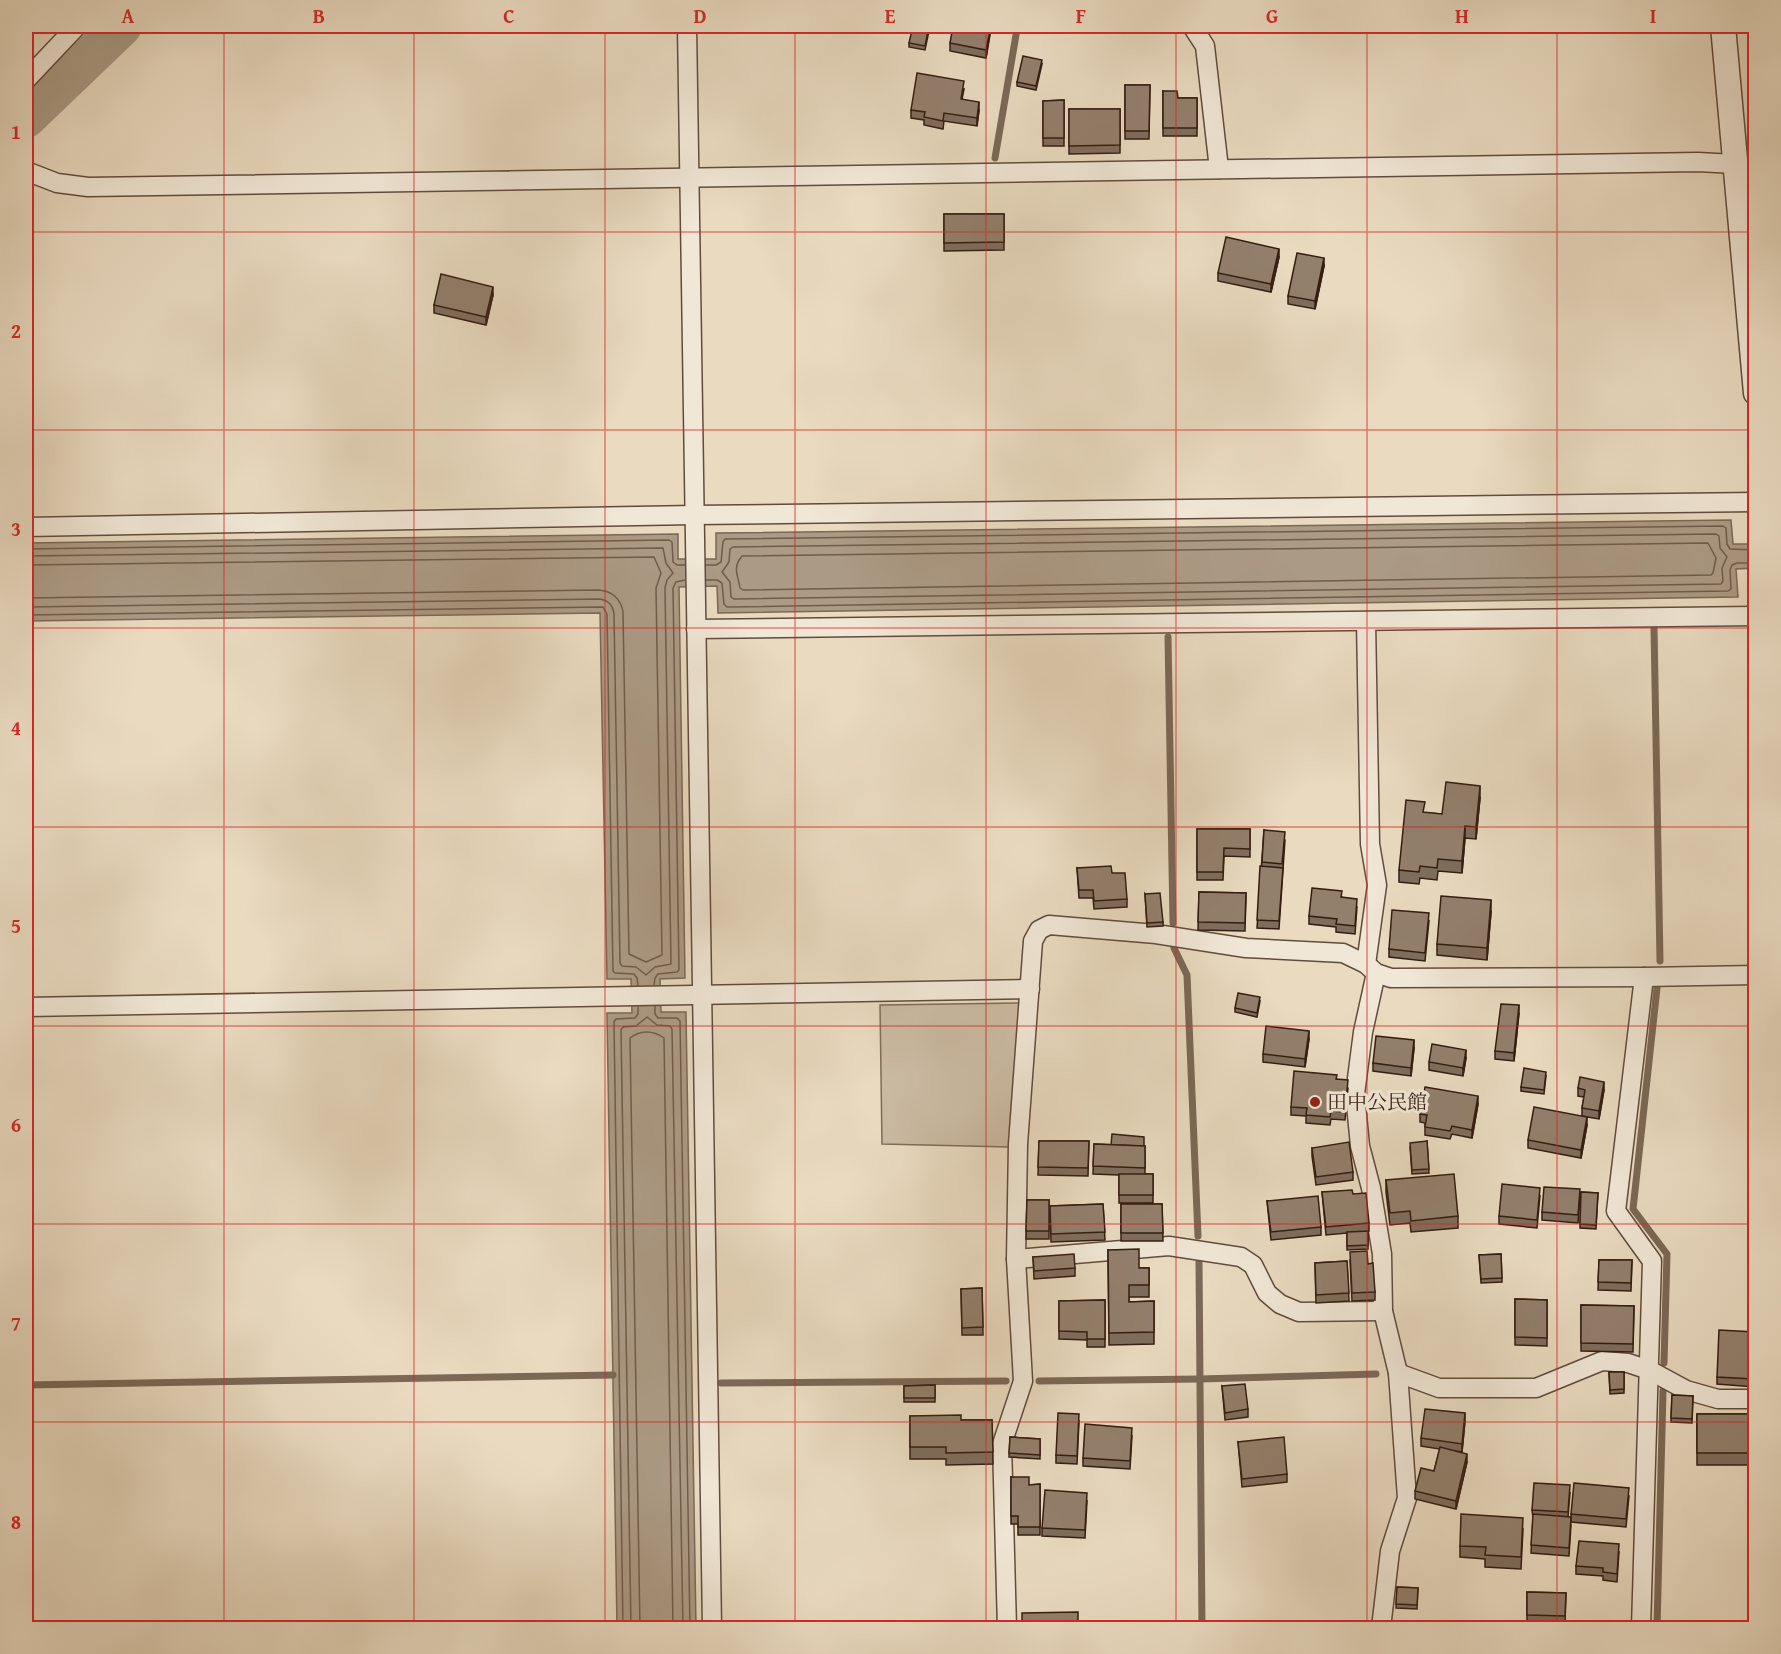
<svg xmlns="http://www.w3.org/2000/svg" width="1781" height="1654" font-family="'Gentium Book Plus','Noto Serif JP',serif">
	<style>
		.green { fill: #cabaa2; stroke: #7f6c59; stroke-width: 1.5 }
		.water { fill: #ab9a84; stroke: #7b6856; stroke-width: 1.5 }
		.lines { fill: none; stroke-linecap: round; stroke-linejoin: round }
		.shore { stroke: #705c4a; stroke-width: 1.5 }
		.stream { stroke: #7b6856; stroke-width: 7 }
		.river { stroke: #ab9a84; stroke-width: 40 }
		.minor-casing { stroke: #614c3c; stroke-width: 21 }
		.tertiary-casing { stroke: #614c3c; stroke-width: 27 }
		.minor { stroke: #f1e7d6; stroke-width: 18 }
		.tertiary { stroke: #f1e7d6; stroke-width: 24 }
		.wall { fill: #7e6d5d; stroke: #341d10; stroke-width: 1.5 }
		.shaded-wall { fill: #66594c; stroke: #341d10; stroke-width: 1.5 }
		.building { fill: #927f6c; stroke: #341d10; stroke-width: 1.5 }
		.grid { fill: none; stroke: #d62828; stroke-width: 1.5; stroke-opacity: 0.55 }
		.poi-dot { fill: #8f2418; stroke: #f1e7d6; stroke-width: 2 }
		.labels { text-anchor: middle; stroke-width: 6; stroke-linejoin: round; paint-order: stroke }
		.poi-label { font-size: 20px; fill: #341d10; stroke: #f1e7d6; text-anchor: start }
		.neatline { fill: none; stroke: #d62828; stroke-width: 2 }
		.grid-label { font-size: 20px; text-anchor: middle; font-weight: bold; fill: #d62828 }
	</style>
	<rect width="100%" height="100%" fill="#e9dac0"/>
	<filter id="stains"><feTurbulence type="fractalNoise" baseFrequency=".00333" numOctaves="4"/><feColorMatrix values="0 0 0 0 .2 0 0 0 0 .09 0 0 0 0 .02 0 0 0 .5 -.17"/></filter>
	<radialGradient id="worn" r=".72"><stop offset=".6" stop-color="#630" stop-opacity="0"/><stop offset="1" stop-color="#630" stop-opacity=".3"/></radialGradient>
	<path class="green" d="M1020 1003 1009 1147 882 1144 880 1005Z"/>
	<path class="water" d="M1731 520 1733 544H1755L1756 568 1736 569 1738 597 718 613 717 586 679 587 685 978 660 979 661 1012H686L696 1628H617L607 1013H632L631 979H607L600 613 26 621V543L678 534V559H716V533Z"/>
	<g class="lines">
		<g class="shore">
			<path d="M1716 534 1719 536 1720 548 1727 557 1722 568 1723 581 1721 584 734 599 731 597 730 582 722 572 729 562 730 549 733 547Z"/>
			<path d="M1708 543 1716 558 1713 573 1711 575 743 590 740 588C738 575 732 568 742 556Z"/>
			<path d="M26 549 669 540 672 542 673 562 677 565H685"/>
			<path d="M26 556 663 548 666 563 673 573 667 580 665 588 671 964 655 967 646 975 636 967 622 966 620 963 614 614C613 605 608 600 599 599L26 607"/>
			<path d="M26 565 654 557 661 573 656 588 662 955 646 962 629 954 623 612C621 599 612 591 599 590L26 598"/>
			<path d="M706 565H716L721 562 723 542 725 539 1723 526 1726 528 1727 544 1730 549 1756 550"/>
			<path d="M706 580H717L722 583 724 604 727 607 1728 591 1731 589 1730 570 1732 565 1737 563H1756"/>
			<path d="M26 615 603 607 607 614 613 971 615 973 634 974 637 978 638 986"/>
			<path d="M654 985 655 978 658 974 677 972 679 970 673 588 676 582 685 580"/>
			<path d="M655 1006V1014L658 1018H677L680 1021 690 1628"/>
			<path d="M623 1628 614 1022 616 1019 635 1018 638 1014V1007"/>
			<path d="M631 1628 621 1030 623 1027 636 1026 647 1017 657 1025 670 1026 672 1029 683 1628"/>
			<path d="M640 1628 630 1038C640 1030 653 1030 664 1038L673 1628"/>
		</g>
		<g class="stream">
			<path d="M995 158 1017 29 1016 26"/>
			<path d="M1654 627 1660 961"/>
			<path d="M1168 637 1173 923"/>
			<path d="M1174 948 1187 975 1198 1236"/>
			<path d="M1657 988 1633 1209 1667 1254 1664 1363"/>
			<path d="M1199 1262 1202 1628"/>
			<path d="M1039 1381 1200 1379 1376 1374"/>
			<path d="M721 1383 1006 1381"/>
			<path d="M26 1385 613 1375"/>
			<path d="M1657 1628 1663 1391"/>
		</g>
		<path class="river" d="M26 118 122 26"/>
		<g class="minor-casing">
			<g id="minor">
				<path d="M687 26 712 1628"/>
				<path d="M1192 26 1205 46 1219 169"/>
				<path d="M26 80 77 26"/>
				<path d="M26 171 57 183 88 187 1698 162 1735 164"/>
				<path d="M26 527 694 515 1756 502"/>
				<path d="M1366 621 1370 844 1377 885 1366 964"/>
				<path d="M696 629 1756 616"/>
				<path d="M1376 973 1363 1032 1355 1094 1360 1146 1371 1188 1382 1254 1383 1311 1398 1373 1407 1498 1390 1551 1381 1628"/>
				<path d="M26 1007 1030 989"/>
				<path d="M1016 1259 1169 1246 1241 1257 1253 1265 1267 1293 1280 1304 1299 1312 1383 1311"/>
				<path d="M1398 1373 1439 1388H1536L1602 1361 1628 1363 1649 1370 1686 1390 1718 1399H1756"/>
				<path d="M1007 1628 1002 1444 1023 1381 1016 1259 1018 1144 1033 941 1039 930 1049 925 1156 934 1246 948 1343 953 1366 964 1376 973 1391 978 1644 977 1756 975"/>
				<path d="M1641 1628 1652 1261 1616 1211 1644 977"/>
			</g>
		</g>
		<g class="tertiary-casing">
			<path id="tertiary" d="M1723 26 1756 393"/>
		</g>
		<use href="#minor" class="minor"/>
		<use href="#tertiary" class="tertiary"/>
	</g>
	<g class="wall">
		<path d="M930 26 925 50 909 47V43Z"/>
		<path d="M991 26 986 58 950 51V43Z"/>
		<path d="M1042 64 1036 90 1017 86V82Z"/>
		<path d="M1125 85H1150L1149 139H1125Z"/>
		<path d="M964 89 962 99 979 110 977 126 944 121 943 129 924 125V120L911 118V110Z"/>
		<path d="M1163 91 1178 98H1197V136H1163Z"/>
		<path d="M1064 100V146H1043V101Z"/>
		<path d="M1069 109H1120V153L1069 154Z"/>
		<path d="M944 214H1004V250L944 251Z"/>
		<path d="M1279 257 1271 292 1218 281V273Z"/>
		<path d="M1324 266 1315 309 1288 304V296Z"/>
		<path d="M493 295 486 325 434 313V305Z"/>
		<path d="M1480 798 1476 839 1465 838 1462 873 1438 871 1437 880 1420 878 1419 884 1399 882V870L1425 813 1442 814Z"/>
		<path d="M1197 829H1250V857L1224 856 1223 880H1197Z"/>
		<path d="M1264 830 1285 840 1279 929 1257 928Z"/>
		<path d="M1077 868 1127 899V907L1094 909 1093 898H1079Z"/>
		<path d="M1199 892 1246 893 1245 931 1198 930Z"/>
		<path d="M1145 894 1163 922V926L1147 927Z"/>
		<path d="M1342 897 1357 907 1355 934 1336 932V927L1309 924V916Z"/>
		<path d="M1491 912 1487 960 1437 955V944Z"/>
		<path d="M1429 921 1425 961 1389 957V949Z"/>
		<path d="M1260 1001 1257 1017 1235 1012V1008Z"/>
		<path d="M1519 1013 1514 1061 1495 1059V1051Z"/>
		<path d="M1309 1039 1305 1067 1263 1062V1054Z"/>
		<path d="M1414 1048 1411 1076 1373 1071V1063Z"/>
		<path d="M1466 1058 1463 1076 1429 1070V1062Z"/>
		<path d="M1546 1076 1544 1094 1521 1091V1087Z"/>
		<path d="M1337 1079 1348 1088 1345 1120 1331 1119 1330 1125 1306 1123V1116L1291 1115V1107Z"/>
		<path d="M1578 1088 1604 1090 1599 1119 1582 1116V1108L1584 1097 1578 1096Z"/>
		<path d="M1478 1104 1472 1138 1452 1134 1450 1139 1425 1135V1123L1420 1122V1114Z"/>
		<path d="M1587 1125 1581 1158 1528 1148V1140Z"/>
		<path d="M1039 1141H1089L1088 1176 1038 1175Z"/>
		<path d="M1427 1141 1429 1173 1412 1174 1410 1147Z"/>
		<path d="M1094 1144 1145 1146V1174H1153V1203H1119V1175L1093 1174Z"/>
		<path d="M1312 1148 1353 1172V1180L1316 1185 1312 1156Z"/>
		<path d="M1386 1180 1458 1216V1228L1411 1232 1410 1223 1390 1225 1386 1192Z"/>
		<path d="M1322 1192 1353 1194 1369 1223V1231H1366H1368V1249L1347 1250V1233L1326 1235Z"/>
		<path d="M1581 1192 1598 1193 1596 1229 1580 1228Z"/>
		<path d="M1540 1196 1537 1228 1499 1224V1216Z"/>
		<path d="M1580 1197 1578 1223 1542 1220V1212Z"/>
		<path d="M1027 1200H1049V1239H1026Z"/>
		<path d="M1267 1201 1321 1227V1235L1271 1240Z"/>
		<path d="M1103 1204 1105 1240 1051 1242 1050 1206Z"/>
		<path d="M1121 1204H1162L1163 1241H1121Z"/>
		<path d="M1108 1250 1139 1268H1149V1297H1129V1302L1154 1301V1344L1109 1345Z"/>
		<path d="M1501 1254 1502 1282 1481 1283 1479 1255Z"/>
		<path d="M1033 1257 1075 1268V1276L1034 1279Z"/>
		<path d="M1350 1260 1368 1264 1375 1292V1300L1352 1301Z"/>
		<path d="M1599 1260H1632L1631 1291 1598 1290Z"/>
		<path d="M1347 1261 1349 1301 1316 1303 1315 1263Z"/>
		<path d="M982 1288 983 1335H962L961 1289Z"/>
		<path d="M1515 1299 1547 1300V1346L1515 1345Z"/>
		<path d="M1105 1300V1347H1087V1340L1059 1339V1301Z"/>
		<path d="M1581 1305 1634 1306 1633 1352 1581 1351Z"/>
		<path d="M1755 1332V1387L1717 1384V1377Z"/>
		<path d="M1609 1372H1624V1393L1610 1394Z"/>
		<path d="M935 1385V1402H904V1386Z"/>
		<path d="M1222 1386 1248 1409V1417L1225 1420Z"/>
		<path d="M1672 1395 1693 1396 1692 1423 1671 1422Z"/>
		<rect x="1697" y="1414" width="58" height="51"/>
		<path d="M910 1416 961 1420H992L993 1464 946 1465V1459H910Z"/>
		<path d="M1465 1421 1462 1452 1456 1451 1467 1462 1456 1509 1415 1499V1491L1434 1471 1440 1449 1421 1446V1438Z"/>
		<path d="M1079 1422 1077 1464 1056 1463V1455Z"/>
		<path d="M1132 1436 1130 1469 1083 1466V1458Z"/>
		<path d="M1010 1437 1040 1439V1459L1009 1457Z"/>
		<path d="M1238 1442 1287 1474V1482L1242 1487Z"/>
		<path d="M1011 1477 1029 1485 1040 1484V1535H1018V1524H1011Z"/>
		<path d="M1570 1493 1568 1517 1571 1525 1569 1556 1531 1553 1533 1518 1532 1510Z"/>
		<path d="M1629 1496 1626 1527 1571 1522V1514Z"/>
		<path d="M1087 1501 1085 1538 1042 1536V1528Z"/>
		<path d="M1523 1529 1521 1569 1485 1567V1559L1460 1557V1546Z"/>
		<path d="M1619 1552 1617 1582 1603 1580V1576L1576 1574V1566Z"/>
		<path d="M1397 1587 1418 1588 1417 1609 1396 1608Z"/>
		<path d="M1527 1592 1566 1593 1565 1624 1527 1623Z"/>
	</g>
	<g class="shaded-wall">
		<path d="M991 26V29L986 58V50Z"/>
		<path d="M979 102V110L977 126V118Z"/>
		<path d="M1279 249V257L1271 292V284Z"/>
		<path d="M1324 258V266L1315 309V301Z"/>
		<path d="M493 287V295L486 325V317Z"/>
		<path d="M1480 786V798L1476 839V827Z"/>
		<path d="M1465 826V838L1462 873V861Z"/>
		<path d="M1491 900V912L1487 960V948Z"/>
		<path d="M1519 1005V1013L1514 1061V1053Z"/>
		<path d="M1309 1031V1039L1305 1067V1059Z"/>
		<path d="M1414 1040V1048L1411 1076V1068Z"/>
		<path d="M1466 1050V1058L1463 1076V1068Z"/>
		<path d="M1604 1082V1090L1599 1119V1111Z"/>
		<path d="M1478 1096V1104L1472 1138V1130Z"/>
		<path d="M1587 1117V1125L1581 1158V1150Z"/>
		<path d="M1465 1413V1421L1462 1452V1444Z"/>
		<path d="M1467 1454V1462L1456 1509V1501Z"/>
	</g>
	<g class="building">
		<path d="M913 26H929L925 46 909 43Z"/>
		<path d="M953 26H991L986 50 950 43Z"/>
		<path d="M1023 56 1042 60 1036 86 1017 82Z"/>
		<path d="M917 73 964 81 961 99 979 102 977 118 944 113 943 121 924 117 925 112 911 110Z"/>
		<path d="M1125 85H1150L1149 131H1125Z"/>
		<path d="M1163 91H1177L1178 98H1197V128H1163Z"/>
		<path d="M1064 100V138H1043V101Z"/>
		<path d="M1069 109H1120V145L1069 146Z"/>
		<path d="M944 214H1004V242L944 243Z"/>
		<path d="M1226 237 1279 249 1271 284 1218 273Z"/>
		<path d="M1297 253 1324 258 1315 301 1288 296Z"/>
		<path d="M441 274 493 287 486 317 434 305Z"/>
		<path d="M1446 782 1480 786 1476 827 1465 826 1462 861 1438 859 1437 868 1420 866 1419 872 1399 870 1406 800 1425 802 1423 812 1442 814Z"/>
		<path d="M1197 829H1250V849L1224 848 1223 872H1197Z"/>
		<path d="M1264 830 1285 832 1282 864 1262 862Z"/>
		<path d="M1111 866 1112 873H1125L1127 899 1094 901 1093 890H1079L1077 868Z"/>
		<path d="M1260 866 1283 868 1279 921 1257 920Z"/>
		<path d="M1312 888 1342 891 1341 897 1357 899 1355 926 1336 924 1337 919 1309 916Z"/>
		<path d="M1199 892 1246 893 1245 923 1198 922Z"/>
		<path d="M1160 893 1163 922 1147 923 1145 894Z"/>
		<path d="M1441 896 1491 900 1487 948 1437 944Z"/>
		<path d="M1392 910 1429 913 1425 953 1389 949Z"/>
		<path d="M1238 993 1260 997 1257 1013 1235 1008Z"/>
		<path d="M1501 1004 1519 1005 1514 1053 1495 1051Z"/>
		<path d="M1266 1026 1309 1031 1305 1059 1263 1054Z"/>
		<path d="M1376 1036 1414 1040 1411 1068 1373 1063Z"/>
		<path d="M1432 1044 1466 1050 1463 1068 1429 1062Z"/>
		<path d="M1524 1068 1546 1072 1544 1090 1521 1087Z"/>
		<path d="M1294 1071 1337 1075 1336 1079 1348 1080 1345 1112 1331 1111 1330 1117 1306 1115 1307 1108 1291 1107Z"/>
		<path d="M1580 1077 1604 1082 1599 1111 1582 1108 1585 1090 1578 1088Z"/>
		<path d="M1425 1087 1478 1096 1472 1130 1452 1126 1450 1131 1425 1127 1427 1115 1420 1114Z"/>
		<path d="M1534 1107 1587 1117 1581 1150 1528 1140Z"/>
		<path d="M1112 1134 1144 1137V1146L1111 1145Z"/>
		<path d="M1039 1141H1089L1088 1168 1038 1167Z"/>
		<path d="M1427 1141 1429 1169 1412 1170 1410 1143Z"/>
		<path d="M1349 1142 1353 1172 1316 1177 1312 1148Z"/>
		<path d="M1094 1144 1145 1146V1168L1093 1166Z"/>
		<rect x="1119" y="1174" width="34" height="21"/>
		<path d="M1454 1174 1458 1216 1411 1221 1410 1211 1390 1213 1386 1180Z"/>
		<path d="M1502 1184 1540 1188 1537 1220 1499 1216Z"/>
		<path d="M1544 1187 1580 1189 1578 1215 1542 1212Z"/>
		<path d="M1352 1190 1353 1194 1366 1193 1369 1223 1326 1227 1322 1192Z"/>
		<path d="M1581 1192 1598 1193 1596 1225 1580 1224Z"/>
		<path d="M1318 1196 1321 1227 1271 1232 1267 1201Z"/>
		<path d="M1027 1200H1049V1231H1026Z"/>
		<path d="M1103 1204 1105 1232 1051 1234 1050 1206Z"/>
		<path d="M1121 1204H1162L1163 1233H1121Z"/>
		<path d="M1368 1231V1245L1347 1246V1232Z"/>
		<path d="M1139 1249V1268H1149V1285H1129V1302L1154 1301V1332L1109 1333 1108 1250Z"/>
		<path d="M1367 1251 1368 1264 1373 1263 1375 1292 1352 1293 1350 1252Z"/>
		<path d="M1074 1254 1075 1268 1034 1271 1033 1257Z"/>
		<path d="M1501 1254 1502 1278 1481 1279 1479 1255Z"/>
		<path d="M1599 1260H1632L1631 1283 1598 1282Z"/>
		<path d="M1347 1261 1349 1293 1316 1295 1315 1263Z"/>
		<path d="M982 1288 983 1327 962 1328 961 1289Z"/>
		<path d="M1515 1299 1547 1300V1338L1515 1337Z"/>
		<path d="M1105 1300V1339H1087V1332L1059 1331V1301Z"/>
		<path d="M1581 1305 1634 1306 1633 1344 1581 1343Z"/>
		<path d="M1719 1330 1755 1332V1379L1717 1377Z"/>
		<path d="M1609 1372H1624V1389L1610 1390Z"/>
		<path d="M1245 1384 1248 1409 1225 1413 1222 1386Z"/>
		<path d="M935 1385V1398H904V1386Z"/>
		<path d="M1672 1395 1693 1396 1692 1419 1671 1418Z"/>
		<path d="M1425 1409 1465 1413 1462 1444 1421 1438Z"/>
		<path d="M1058 1413 1079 1414 1077 1456 1056 1455Z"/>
		<rect x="1697" y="1414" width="58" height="39"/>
		<path d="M961 1415V1420H992L993 1452 946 1453V1447H910V1416Z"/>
		<path d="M1085 1424 1132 1428 1130 1461 1083 1458Z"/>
		<path d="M1010 1437 1040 1439V1455L1009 1453Z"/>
		<path d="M1284 1437 1287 1474 1242 1479 1238 1442Z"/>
		<path d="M1440 1447 1467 1454 1456 1501 1415 1491 1421 1468 1434 1471Z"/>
		<path d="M1011 1477H1029V1485L1040 1484V1527H1018V1516H1011Z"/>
		<path d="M1534 1483 1570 1485 1568 1512 1532 1510Z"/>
		<path d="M1574 1483 1629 1488 1626 1519 1571 1514Z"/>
		<path d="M1045 1490 1087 1493 1085 1530 1042 1528Z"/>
		<path d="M1461 1514 1523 1518 1521 1557 1485 1555 1486 1547 1460 1546Z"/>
		<path d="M1533 1514 1571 1517 1569 1548 1531 1545Z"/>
		<path d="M1579 1541 1619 1544 1617 1574 1603 1572V1568L1576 1566Z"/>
		<path d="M1397 1587 1418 1588 1417 1605 1396 1604Z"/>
		<path d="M1527 1592 1566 1593 1565 1616 1527 1615Z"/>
		<path d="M1078 1612V1629H1022V1613Z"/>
		<rect x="1397" y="1621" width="39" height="8"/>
		<rect x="1088" y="1626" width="23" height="3"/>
	</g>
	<path class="grid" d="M224 26V1628M414 26V1628M605 26V1628M795 26V1628M986 26V1628M1176 26V1628M1367 26V1628M1557 26V1628M26 232H1756M26 430H1756M26 628H1756M26 827H1756M26 1026H1756M26 1224H1756M26 1422H1756"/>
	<circle class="poi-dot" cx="1315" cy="1102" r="6"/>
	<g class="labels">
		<g class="poi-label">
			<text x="1327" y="1109">田中公民館</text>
		</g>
	</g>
	<rect width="1781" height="1654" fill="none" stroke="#e9dac0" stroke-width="66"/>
	<rect x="33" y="33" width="1715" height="1588" class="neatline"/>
	<g class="grid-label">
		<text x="128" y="23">A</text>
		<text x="319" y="23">B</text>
		<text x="509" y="23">C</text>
		<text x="700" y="23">D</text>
		<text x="890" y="23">E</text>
		<text x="1081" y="23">F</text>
		<text x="1272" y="23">G</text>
		<text x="1462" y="23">H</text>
		<text x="1653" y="23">I</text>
		<text x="16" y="139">1</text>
		<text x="16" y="338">2</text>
		<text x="16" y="536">3</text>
		<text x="16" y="735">4</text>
		<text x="16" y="933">5</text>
		<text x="16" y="1132">6</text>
		<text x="16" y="1330">7</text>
		<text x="16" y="1529">8</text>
	</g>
	<rect width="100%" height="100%" filter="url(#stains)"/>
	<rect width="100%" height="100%" fill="url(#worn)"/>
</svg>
